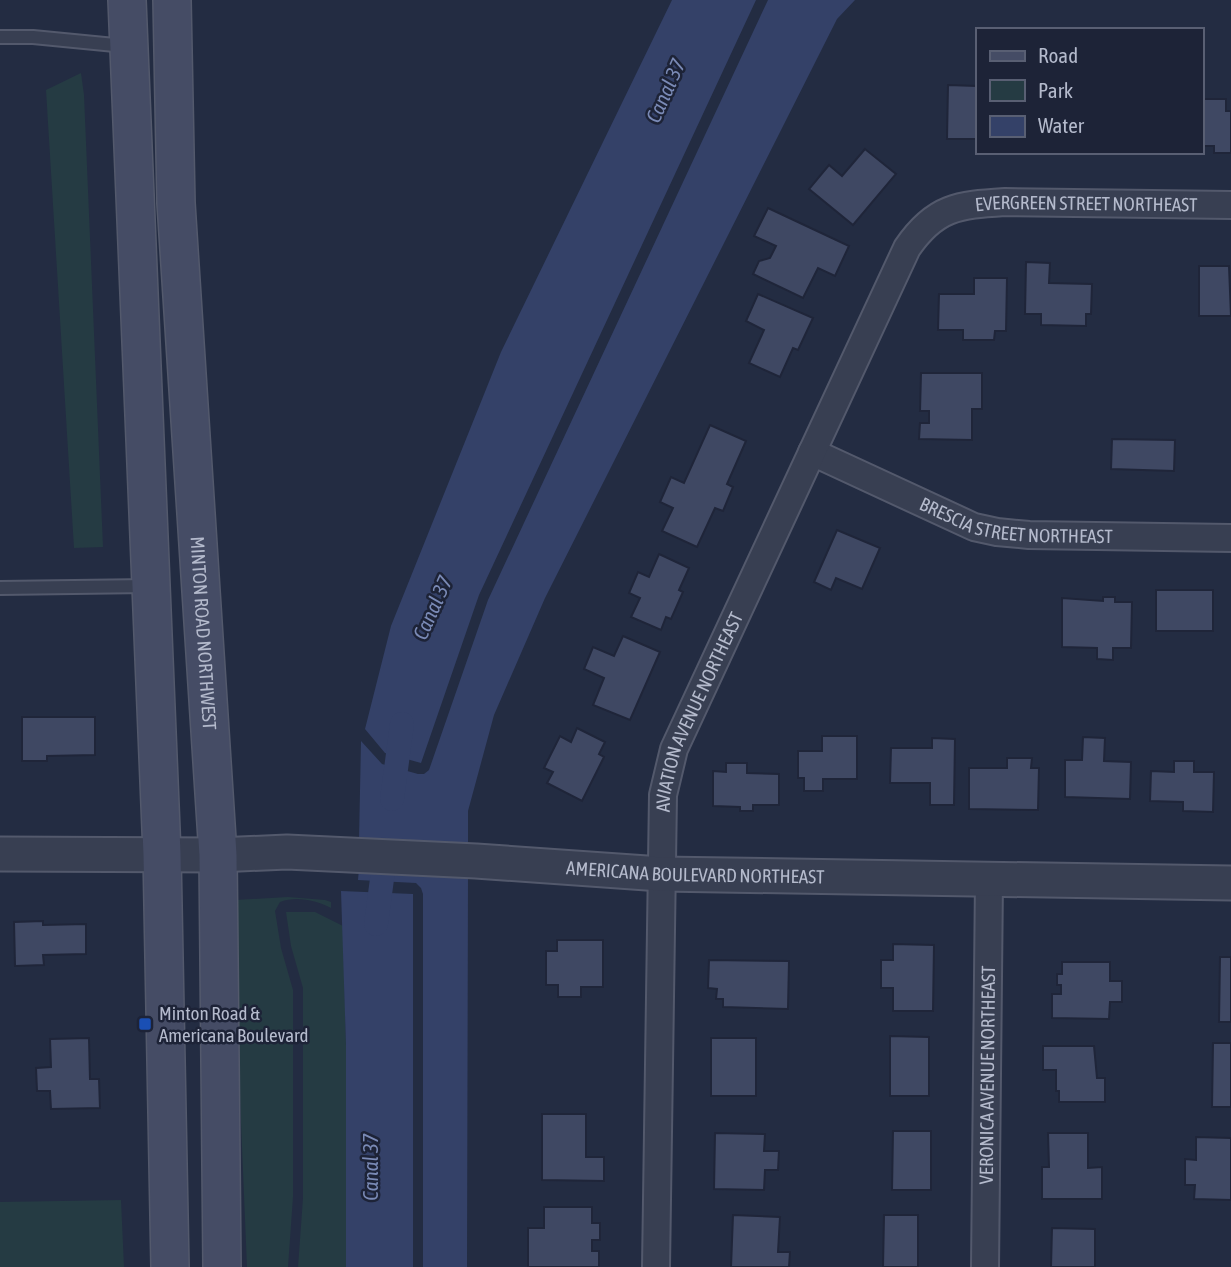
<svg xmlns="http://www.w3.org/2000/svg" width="1231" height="1267" font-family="'Asap Condensed',sans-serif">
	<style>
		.green { fill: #253b43 }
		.water { fill: #344168 }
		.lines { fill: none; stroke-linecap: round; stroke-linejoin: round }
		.canal { stroke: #344168; stroke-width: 24 }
		.building { fill: #3f4863; stroke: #1f2539; stroke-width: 2 }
		.service-casing { stroke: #53596c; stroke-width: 16 }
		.minor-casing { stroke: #53596c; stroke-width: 30 }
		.tertiary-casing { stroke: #53596c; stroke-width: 37 }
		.secondary-casing { stroke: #53596c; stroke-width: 40 }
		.service { stroke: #383f52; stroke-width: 12 }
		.minor { stroke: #383f52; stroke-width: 26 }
		.tertiary { stroke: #383f52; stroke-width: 33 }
		.secondary { stroke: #454c65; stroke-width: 37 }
		.transit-dot { fill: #1a4fb4; stroke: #1d2337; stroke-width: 2.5 }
		.labels { text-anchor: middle; stroke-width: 5; stroke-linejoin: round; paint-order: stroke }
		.street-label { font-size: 19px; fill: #b4bacc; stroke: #1d2337 }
		.poi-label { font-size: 19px; fill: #b4bacc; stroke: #1d2337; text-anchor: start }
		.water-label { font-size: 21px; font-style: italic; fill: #7a8ab6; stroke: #1d2337 }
	</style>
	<rect width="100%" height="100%" fill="#232c42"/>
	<g class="green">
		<path d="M81 73 84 95 103 547 74 548 46 90Z"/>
		<path d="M288 897 325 900 331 902V908C315 900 297 896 280 902L275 911 281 948 293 990V1197L288 1267H247L236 1003 235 900Z"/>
		<path d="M286 912H315L343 926 346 1045V1267H298L303 1198V988L291 946Z"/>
		<path d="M121 1200 124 1267H0V1202Z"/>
	</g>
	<g class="water">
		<path d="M672 0H756L479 595 421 763 385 753 365 729 391 626 501 352Z"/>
		<path d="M768 0H855L837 19 545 598 494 715 468 811V846L359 841 361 741 382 764 418 774H424L429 770 488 600Z"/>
		<path d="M359 869 468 874 467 1267H423V894L421 888 416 883 358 880Z"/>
		<path d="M341 891 413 894V1267H346V1045Z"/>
	</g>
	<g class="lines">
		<g class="canal">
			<path d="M392 799 402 724"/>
			<path d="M376 924 386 849"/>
		</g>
	</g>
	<g class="building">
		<path d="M948 85 977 86V139H947Z"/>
		<path d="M1201 99H1226V111H1231V153H1214V146H1201Z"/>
		<path d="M865 149 896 174 853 225 809 189 829 165 842 176Z"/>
		<path d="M768 208 849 246 835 276 818 268 803 298 753 274 759 261 770 258 776 246 754 236Z"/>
		<path d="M1026 262 1050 263 1049 283 1092 284 1091 314H1086V326L1041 325V314H1025Z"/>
		<path d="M1199 266H1229L1231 316H1199Z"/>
		<path d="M974 278H1007L1006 331H995L994 340H963V330H938L939 294H974Z"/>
		<path d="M758 294 813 318 798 350 793 348 780 377 749 363 764 330 746 321Z"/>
		<path d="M921 373H982V409H972V440L919 439 920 423H929V411H920Z"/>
		<path d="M710 425 746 441 727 484 733 487 723 511 715 508 697 547 662 531 673 508 660 502 671 477 684 483Z"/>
		<path d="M1112 439 1175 440 1174 471 1111 469Z"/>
		<path d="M837 530 880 548 862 589 836 578 831 590 814 582Z"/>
		<path d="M659 554 689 568 679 590 683 592 671 619 666 617 661 630 631 617 640 598 629 593 638 572 649 577Z"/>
		<rect x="1156" y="590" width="57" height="41"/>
		<path d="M1103 597H1115V602H1132L1131 648H1113V660L1097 659V648L1062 647V598L1103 601Z"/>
		<path d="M623 636 660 652 630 720 593 705 604 678 584 669 593 647 614 656Z"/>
		<path d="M22 717H95V755L47 756V761H22Z"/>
		<path d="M577 728 605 742 599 754 604 757 582 801 547 783 553 772 544 768 560 736 571 742Z"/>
		<path d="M822 736H857V779H823V791H804V778H798V751H822Z"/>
		<path d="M1083 737 1105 738 1104 761 1131 762 1130 799 1065 797V760H1082Z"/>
		<path d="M932 738 955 739 954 805H930V783H890L891 748H932Z"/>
		<path d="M1007 758H1032L1031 768H1039L1038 810 969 809V768H1007Z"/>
		<path d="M1174 761H1194V772H1214L1213 812 1183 811V802L1150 801 1151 771 1174 772Z"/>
		<path d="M726 763H747V773L779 774V805H753V811H740V807L713 806V771L726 772Z"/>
		<path d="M43 921V925L86 924V954L43 955 44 965 15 966 14 922Z"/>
		<path d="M557 940H603V987H581V997H558V985H546V951H557Z"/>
		<path d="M893 944 934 945 933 1011H893V988H881V960H893Z"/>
		<path d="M1220 957H1231V1022H1219Z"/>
		<path d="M709 960 789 961 788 1009 723 1007V999H716L717 989 708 988Z"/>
		<path d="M1062 962H1110V981H1122V1002H1110L1109 1019 1052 1018V994H1061V985H1057V974H1062Z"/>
		<path d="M890 1036 929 1037V1096H890Z"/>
		<path d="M89 1038 90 1079H99L100 1108 51 1109 50 1091H37L36 1068 51 1067 50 1039Z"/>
		<rect x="711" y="1038" width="45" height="58"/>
		<path d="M1213 1043H1231V1107H1212Z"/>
		<path d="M1043 1046H1094L1097 1078H1105V1102H1059V1091H1056V1070H1043Z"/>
		<path d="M542 1114H586V1157H604V1181L542 1180Z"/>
		<path d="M893 1131H931V1190H892Z"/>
		<path d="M715 1133 765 1134 764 1151H779L778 1170H765L764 1190 714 1189Z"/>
		<path d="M1048 1133H1088V1168L1102 1167V1199H1042V1167H1049Z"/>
		<path d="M1196 1137 1231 1138V1200L1194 1199 1195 1185H1185V1159L1196 1160Z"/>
		<path d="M544 1207H592V1223H600V1240H592V1251H599V1267H528V1228H544Z"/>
		<path d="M733 1215 780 1217 778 1252H790L789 1267H731Z"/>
		<path d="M884 1215H918V1267H883Z"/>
		<path d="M1052 1228 1095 1229V1267H1051Z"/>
	</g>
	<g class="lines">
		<g class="service-casing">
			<g id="service">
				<path d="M0 37H33L125 46"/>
				<path d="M0 588 148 586"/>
			</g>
		</g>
		<g class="minor-casing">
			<g id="minor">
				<path id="s1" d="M812 452 974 527 997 532 1029 535 1231 538"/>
				<path id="s2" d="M656 1267 663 795 674 749 907 248C935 207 958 205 1005 202L1231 205"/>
				<path id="s3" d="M985 1267 989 880"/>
			</g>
		</g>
		<g class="tertiary-casing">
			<g id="tertiary">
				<path id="s4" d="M0 854 218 855 287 852 476 861 661 874 1231 883"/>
			</g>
		</g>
		<g class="secondary-casing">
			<g id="secondary">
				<path d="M127 0 162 854 170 1267"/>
				<path id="s5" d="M172 0 176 203 218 855 222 1267"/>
			</g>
		</g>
		<use href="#service" class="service"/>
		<use href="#minor" class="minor"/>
		<use href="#tertiary" class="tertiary"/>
		<use href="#secondary" class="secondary"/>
	</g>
	<rect class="transit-dot" x="138" y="1017" width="14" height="14" rx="3.5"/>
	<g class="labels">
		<g class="street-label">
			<text dy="7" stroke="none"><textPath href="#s2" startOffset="1267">EVERGREEN STREET NORTHEAST</textPath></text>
			<text dy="7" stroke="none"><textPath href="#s1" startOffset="219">BRESCIA STREET NORTHEAST</textPath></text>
			<text dy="7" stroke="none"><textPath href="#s5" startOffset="634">MINTON ROAD NORTHWEST</textPath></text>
			<text dy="7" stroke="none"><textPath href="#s2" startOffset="562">AVIATION AVENUE NORTHEAST</textPath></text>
			<text dy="7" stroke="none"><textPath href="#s4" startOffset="696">AMERICANA BOULEVARD NORTHEAST</textPath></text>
			<text dy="7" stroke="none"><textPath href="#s3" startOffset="192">VERONICA AVENUE NORTHEAST</textPath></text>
		</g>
		<g class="poi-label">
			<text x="159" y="1020">Minton Road &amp;<tspan x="159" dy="22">Americana Boulevard</tspan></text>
		</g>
		<g class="water-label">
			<text transform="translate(666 91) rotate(-66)" y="7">Canal 37</text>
			<text transform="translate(433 608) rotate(-66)" y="7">Canal 37</text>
			<text transform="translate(371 1167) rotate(-90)" y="7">Canal 37</text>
		</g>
	</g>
	<rect x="976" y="28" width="228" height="126" fill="#1d2337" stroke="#595f73" stroke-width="2"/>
	<rect x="990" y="51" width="35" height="10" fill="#454c65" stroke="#595f73" stroke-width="2"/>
	<text x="1038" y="63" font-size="21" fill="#b4bacc">Road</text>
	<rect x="990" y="80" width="35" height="21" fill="#253b43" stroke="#595f73" stroke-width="2"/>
	<text x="1038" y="98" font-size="21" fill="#b4bacc">Park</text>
	<rect x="990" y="116" width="35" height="21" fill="#344168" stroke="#595f73" stroke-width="2"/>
	<text x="1038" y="133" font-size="21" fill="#b4bacc">Water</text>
</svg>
